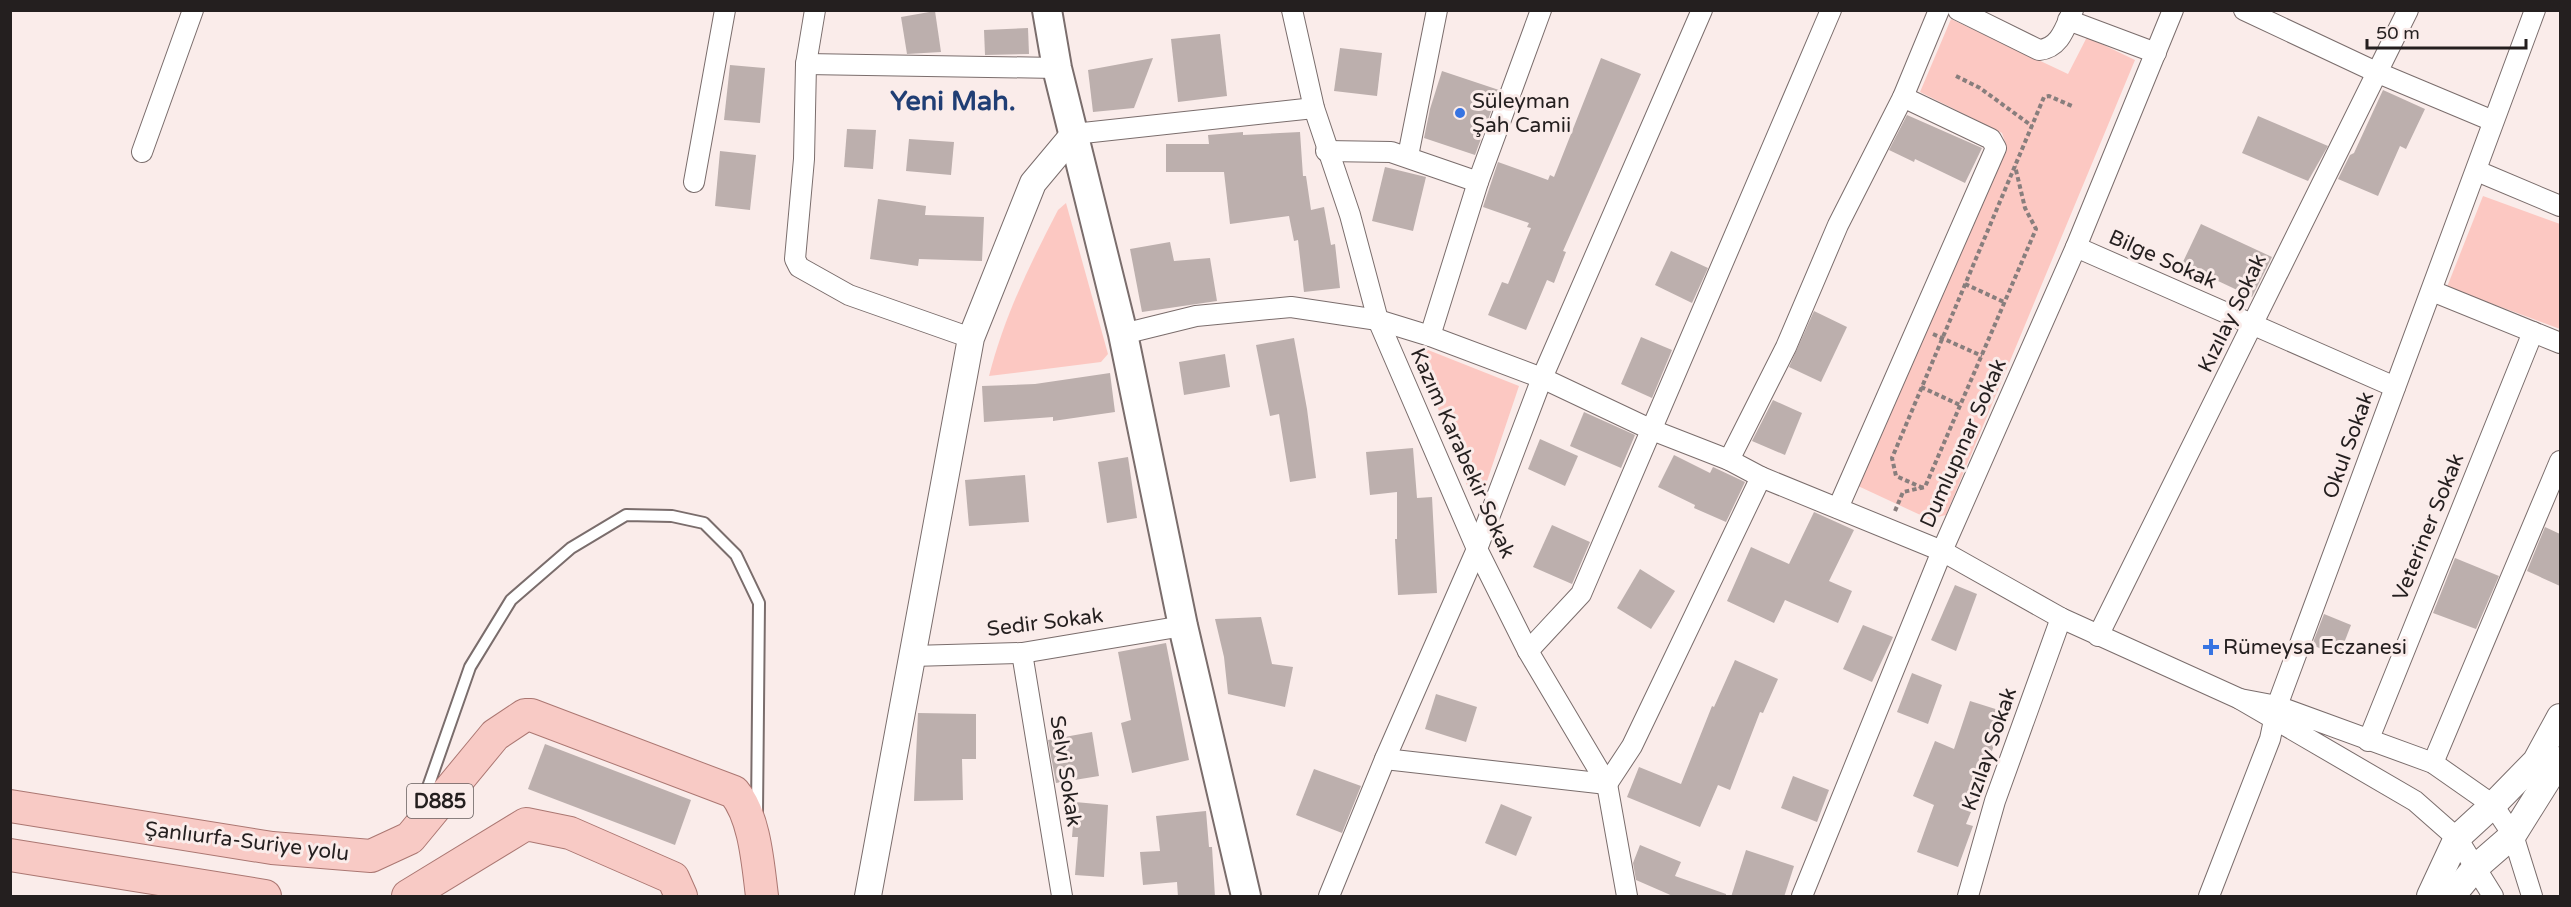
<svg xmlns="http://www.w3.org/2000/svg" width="2571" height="907" font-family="'Varela Round',sans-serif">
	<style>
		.green { fill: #fcc8c2 }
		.building { fill: #bcafad }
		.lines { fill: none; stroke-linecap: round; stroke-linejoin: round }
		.service-casing { stroke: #7a6d6c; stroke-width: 14 }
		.minor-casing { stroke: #7a6d6c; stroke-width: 22 }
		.tertiary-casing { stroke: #7a6d6c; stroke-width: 28 }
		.secondary-casing { stroke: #7a6d6c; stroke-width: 32 }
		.primary-casing { stroke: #ab7772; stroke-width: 34 }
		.path { stroke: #887e7d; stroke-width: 4; stroke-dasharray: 4.5 3; stroke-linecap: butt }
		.service { stroke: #fff; stroke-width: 10 }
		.minor { stroke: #fff; stroke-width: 20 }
		.tertiary { stroke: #fff; stroke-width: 26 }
		.secondary { stroke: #fff; stroke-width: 28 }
		.primary { stroke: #f8cac5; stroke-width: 32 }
		.poi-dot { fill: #3774e2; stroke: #faecea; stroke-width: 2 }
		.labels { text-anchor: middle; stroke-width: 6; stroke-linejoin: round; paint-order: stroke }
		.shield { fill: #faecea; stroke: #645c5c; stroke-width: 1.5 }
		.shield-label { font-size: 20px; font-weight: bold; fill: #241f1f }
		.poi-label { font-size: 21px; fill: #241f1f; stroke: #faecea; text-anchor: start }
		.street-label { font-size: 21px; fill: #241f1f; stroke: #faecea }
		.district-label { font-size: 27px; font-weight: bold; fill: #203e74; stroke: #faecea }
	</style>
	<rect width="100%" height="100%" fill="#faecea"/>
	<g class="green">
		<path d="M1951 19 2068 74 2087 37 2135 60 1946 515 1929 519 1858 486 2007 148 2002 133 1920 92Z"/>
		<path d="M2483 196 2560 224V329L2447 287Z"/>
		<path d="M1066 203 1108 354 1101 362 989 376C1004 317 1030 264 1058 210Z"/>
		<path d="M1423 348 1519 386 1484 490 1469 491 1419 358Z"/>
	</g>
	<g class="building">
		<path d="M935 11 941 52 907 54 901 17Z"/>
		<path d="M1028 28 1029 54 985 55 984 30Z"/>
		<path d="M1220 34 1227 96 1178 102 1171 39Z"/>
		<path d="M1340 48 1382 53 1377 96 1334 91Z"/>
		<path d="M1153 58 1134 108 1093 112 1088 70Z"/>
		<path d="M1601 58 1641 74 1563 251 1566 252 1554 283 1547 280 1526 330 1488 315 1502 282 1508 284 1531 228 1527 227 1529 223 1483 207 1498 162 1548 180 1550 175 1554 177Z"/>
		<path d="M730 65 765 68 760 123 724 120Z"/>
		<path d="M1442 71 1499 90 1475 155 1424 138 1430 109Z"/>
		<path d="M2383 90 2425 109 2406 149 2400 146 2378 196 2338 179 2350 155 2354 153Z"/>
		<path d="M1907 115 1982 148 1965 183 1915 159 1914 162 1889 150Z"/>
		<path d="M2258 116 2328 146 2308 181 2242 153Z"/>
		<path d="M847 129 876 130 873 169 844 167Z"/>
		<path d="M1243 132V135L1300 132 1303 176H1306L1311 210 1324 207 1331 245 1335 244 1340 288 1304 292 1298 240 1294 241 1289 216 1230 224 1224 172H1166V144H1209L1208 135Z"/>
		<path d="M909 139 954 142 951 175 906 171Z"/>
		<path d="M720 151 756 155 750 210 715 206Z"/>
		<path d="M1385 167 1426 177 1413 231 1372 221Z"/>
		<path d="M878 199 926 206 925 215 984 217 982 261 919 259 918 266 870 259Z"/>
		<path d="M2201 224 2272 257 2252 297 2182 264Z"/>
		<path d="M1170 242 1174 261 1210 258 1217 301 1142 312 1130 249Z"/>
		<path d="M1671 251 1708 268 1692 303 1655 285Z"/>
		<path d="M1814 311 1847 327 1821 382 1789 367Z"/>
		<path d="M1641 337 1672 350 1652 398 1621 384Z"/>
		<path d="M1294 338 1307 409 1316 478 1290 482 1279 414 1270 416 1256 345Z"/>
		<path d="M1225 354 1230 387 1184 395 1179 362Z"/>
		<path d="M1110 373 1115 412 1053 421V417L984 422 982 386 1035 384Z"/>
		<path d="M1773 400 1802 413 1785 455 1752 441Z"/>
		<path d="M1584 412 1635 435 1621 468 1570 446Z"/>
		<path d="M1540 439 1578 456 1565 486 1528 469Z"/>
		<path d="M1413 448 1417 498 1432 497 1437 593 1398 595 1395 539H1397V492L1370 495 1366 452Z"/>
		<path d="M1674 455 1710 473 1713 467 1745 482 1726 522 1694 508 1695 505 1658 487Z"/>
		<path d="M1128 457 1137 518 1107 523 1098 462Z"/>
		<path d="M1025 475 1029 522 969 526 965 480Z"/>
		<path d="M1814 512 1854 530 1829 581 1852 591 1838 623 1785 600 1774 623 1727 601 1751 547 1789 564Z"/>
		<path d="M1552 525 1590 542 1572 584 1533 567Z"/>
		<path d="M2545 527 2560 534V586L2527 571Z"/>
		<path d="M2455 558 2499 576 2476 629 2433 613Z"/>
		<path d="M1640 569 1675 591 1651 629 1617 608Z"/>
		<path d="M1955 585 1977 594 1956 651 1931 640Z"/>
		<path d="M2324 614 2351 625 2339 656 2312 645Z"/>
		<path d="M1261 617 1272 664 1293 667 1285 707 1228 694 1224 657 1215 619Z"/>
		<path d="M1863 625 1893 637 1872 682 1843 669Z"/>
		<path d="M1166 643 1189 760 1132 773 1121 723 1131 720 1118 652Z"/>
		<path d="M1735 660 1778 679 1763 713 1760 712 1730 790 1718 785 1700 827 1627 797 1639 767 1681 784 1712 706 1714 707Z"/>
		<path d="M1912 673 1942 685 1928 724 1897 712Z"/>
		<path d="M1436 694 1477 707 1466 742 1425 729Z"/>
		<path d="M1970 701 2005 712 1988 763 1991 764 1966 824 1973 826 1958 867 1917 852 1934 805 1913 796 1935 741 1954 749Z"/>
		<path d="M918 713 976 714V759H962L963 800 914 801Z"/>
		<path d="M1092 732 1099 776 1056 783 1048 740Z"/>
		<path d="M545 744 691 800 675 845 528 789Z"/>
		<path d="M1314 769 1361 786 1342 833 1296 815Z"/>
		<path d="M1793 776 1829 790 1817 822 1781 808Z"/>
		<path d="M1075 802 1108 805 1104 877 1075 875 1078 837H1072Z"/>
		<path d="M1501 804 1532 817 1516 856 1485 843Z"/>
		<path d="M1206 811 1209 847H1212L1215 897H1178L1177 882 1143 885 1140 852 1160 851 1156 816Z"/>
		<path d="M1640 845 1681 862 1675 876 1726 894V897H1675L1636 880 1633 863Z"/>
		<path d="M1746 850 1794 866 1784 897H1731Z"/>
	</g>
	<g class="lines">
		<g class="service-casing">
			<path id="service" d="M421 807 470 667 511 600 571 548 626 515 672 516 704 523 736 555 759 603 757 813"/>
		</g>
		<g class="minor-casing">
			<g id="minor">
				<path d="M815 10 806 64 804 159 795 259 799 267 849 295 971 338"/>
				<path d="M1292 10 1314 108 1350 215 1378 320 1477 549 1528 651 1607 784 1627 896"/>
				<path d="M1958 10 2039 50C2060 48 2065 28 2073 10"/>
				<path d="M2244 10 2376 72 2493 121"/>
				<path d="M2068 20 2156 53"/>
				<path d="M806 64 1057 68"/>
				<path d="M1074 134 1314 108"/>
				<path d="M1326 151 1391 152 1478 182"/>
				<path d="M142 152 193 10"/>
				<path d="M1408 156 1437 10"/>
				<path d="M2477 171 2560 206"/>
				<path d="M694 182 725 10"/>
				<path d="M2076 247 2395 387"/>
				<path d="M2432 291 2560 343"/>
				<path d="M1123 334 1196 316 1291 307 1378 320 1430 336 1542 378 1652 430 1729 460 1761 477 1942 551 2061 618 2240 699"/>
				<path d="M1430 336 1478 182 1541 10"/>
				<path d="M1729 460 1786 347 1838 225 1903 97 1939 10"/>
				<path d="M1838 508 1996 148 1991 139 1903 97"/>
				<path d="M2098 636 2408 10"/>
				<path d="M1528 651 1581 594 1831 10"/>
				<path d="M1022 653 1062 896"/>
				<path d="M912 656 1022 653 1183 626"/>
				<path d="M2368 741 2533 332"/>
				<path d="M1385 759 1607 784 1632 746 1761 477"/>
				<path d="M2433 763 2560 461"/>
				<path d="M1329 896 1385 759 1477 549 1542 378 1702 10"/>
				<path d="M1802 896 1942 551 2076 247 2173 10"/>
				<path d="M1968 896 1995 801 2061 618"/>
				<path d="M2209 896 2270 739 2277 706 2535 10"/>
				<path d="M2493 896 2457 838 2415 801 2240 699 2277 706 2433 763 2493 805 2513 835 2532 896"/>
			</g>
		</g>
		<g class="tertiary-casing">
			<g id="tertiary">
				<path d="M868 896 971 338 1033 183 1074 134"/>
				<path d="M2430 896 2457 838 2493 805 2536 761 2560 717"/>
				<path d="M2452 896 2475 868 2513 835 2560 760"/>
			</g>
		</g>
		<g class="secondary-casing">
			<path id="secondary" d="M1047 10 1057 68 1123 334 1183 626 1246 896"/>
		</g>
		<g class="primary-casing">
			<g id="primary">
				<path d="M10 806 272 848 371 856 410 838 495 735 525 715H531L734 792C755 817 758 865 762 896"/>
				<path d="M10 855 265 896"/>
				<path d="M408 896 526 824 570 833 673 878 681 896"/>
			</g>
		</g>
		<g class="path">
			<path d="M1956 76 1980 88 2032 126"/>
			<path d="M1965 284 2004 302"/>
			<path d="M1933 334 1982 356"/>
			<path d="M1921 387 1960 405"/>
			<path d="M1923 488 1896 476 1892 458 2044 97 2049 96 2072 106"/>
			<path d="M1895 511 1903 492 1925 487 2036 229 2025 208 2015 166"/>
		</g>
		<use href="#service" class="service"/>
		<use href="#minor" class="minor"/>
		<use href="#tertiary" class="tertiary"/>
		<use href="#secondary" class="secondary"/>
		<use href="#primary" class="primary"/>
	</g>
	<g class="poi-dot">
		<circle cx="1460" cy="113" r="6"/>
		<path d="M2208 638h6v6h6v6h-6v6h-6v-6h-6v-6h6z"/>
	</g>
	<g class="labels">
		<rect class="shield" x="407" y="784" width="66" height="34" rx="4.5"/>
		<g class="shield-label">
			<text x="440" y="808">D885</text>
		</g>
		<g class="poi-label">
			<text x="1472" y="108">Süleyman<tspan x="1472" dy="24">Şah Camii</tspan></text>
			<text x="2223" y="654">Rümeysa Eczanesi</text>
		</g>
		<g class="street-label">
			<text transform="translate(2163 259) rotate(24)" y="7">Bilge Sokak</text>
			<text transform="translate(2232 313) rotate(-64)" y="7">Kızılay Sokak</text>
			<text transform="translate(1963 443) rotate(-66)" y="7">Dumlupınar Sokak</text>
			<text transform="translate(2348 445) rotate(-70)" y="7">Okul Sokak</text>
			<text transform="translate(1463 453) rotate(66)" y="7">Kazım Karabekir Sokak</text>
			<text transform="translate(2428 527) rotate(-68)" y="7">Veteriner Sokak</text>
			<text transform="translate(1045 622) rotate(-7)" y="7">Sedir Sokak</text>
			<text transform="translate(1989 749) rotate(-71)" y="7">Kızılay Sokak</text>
			<text transform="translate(1066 771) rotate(81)" y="7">Selvi Sokak</text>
			<text transform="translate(247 841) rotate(7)" y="7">Şanlıurfa-Suriye yolu</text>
		</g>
		<g class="district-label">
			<text x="953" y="110">Yeni Mah.</text>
		</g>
	</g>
	<rect width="2571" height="907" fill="none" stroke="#241f1f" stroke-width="24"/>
	<path d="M2367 39v9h159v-9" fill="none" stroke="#241f1f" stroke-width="3"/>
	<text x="2376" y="39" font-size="18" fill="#241f1f" stroke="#faecea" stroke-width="4.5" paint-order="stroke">50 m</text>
</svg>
